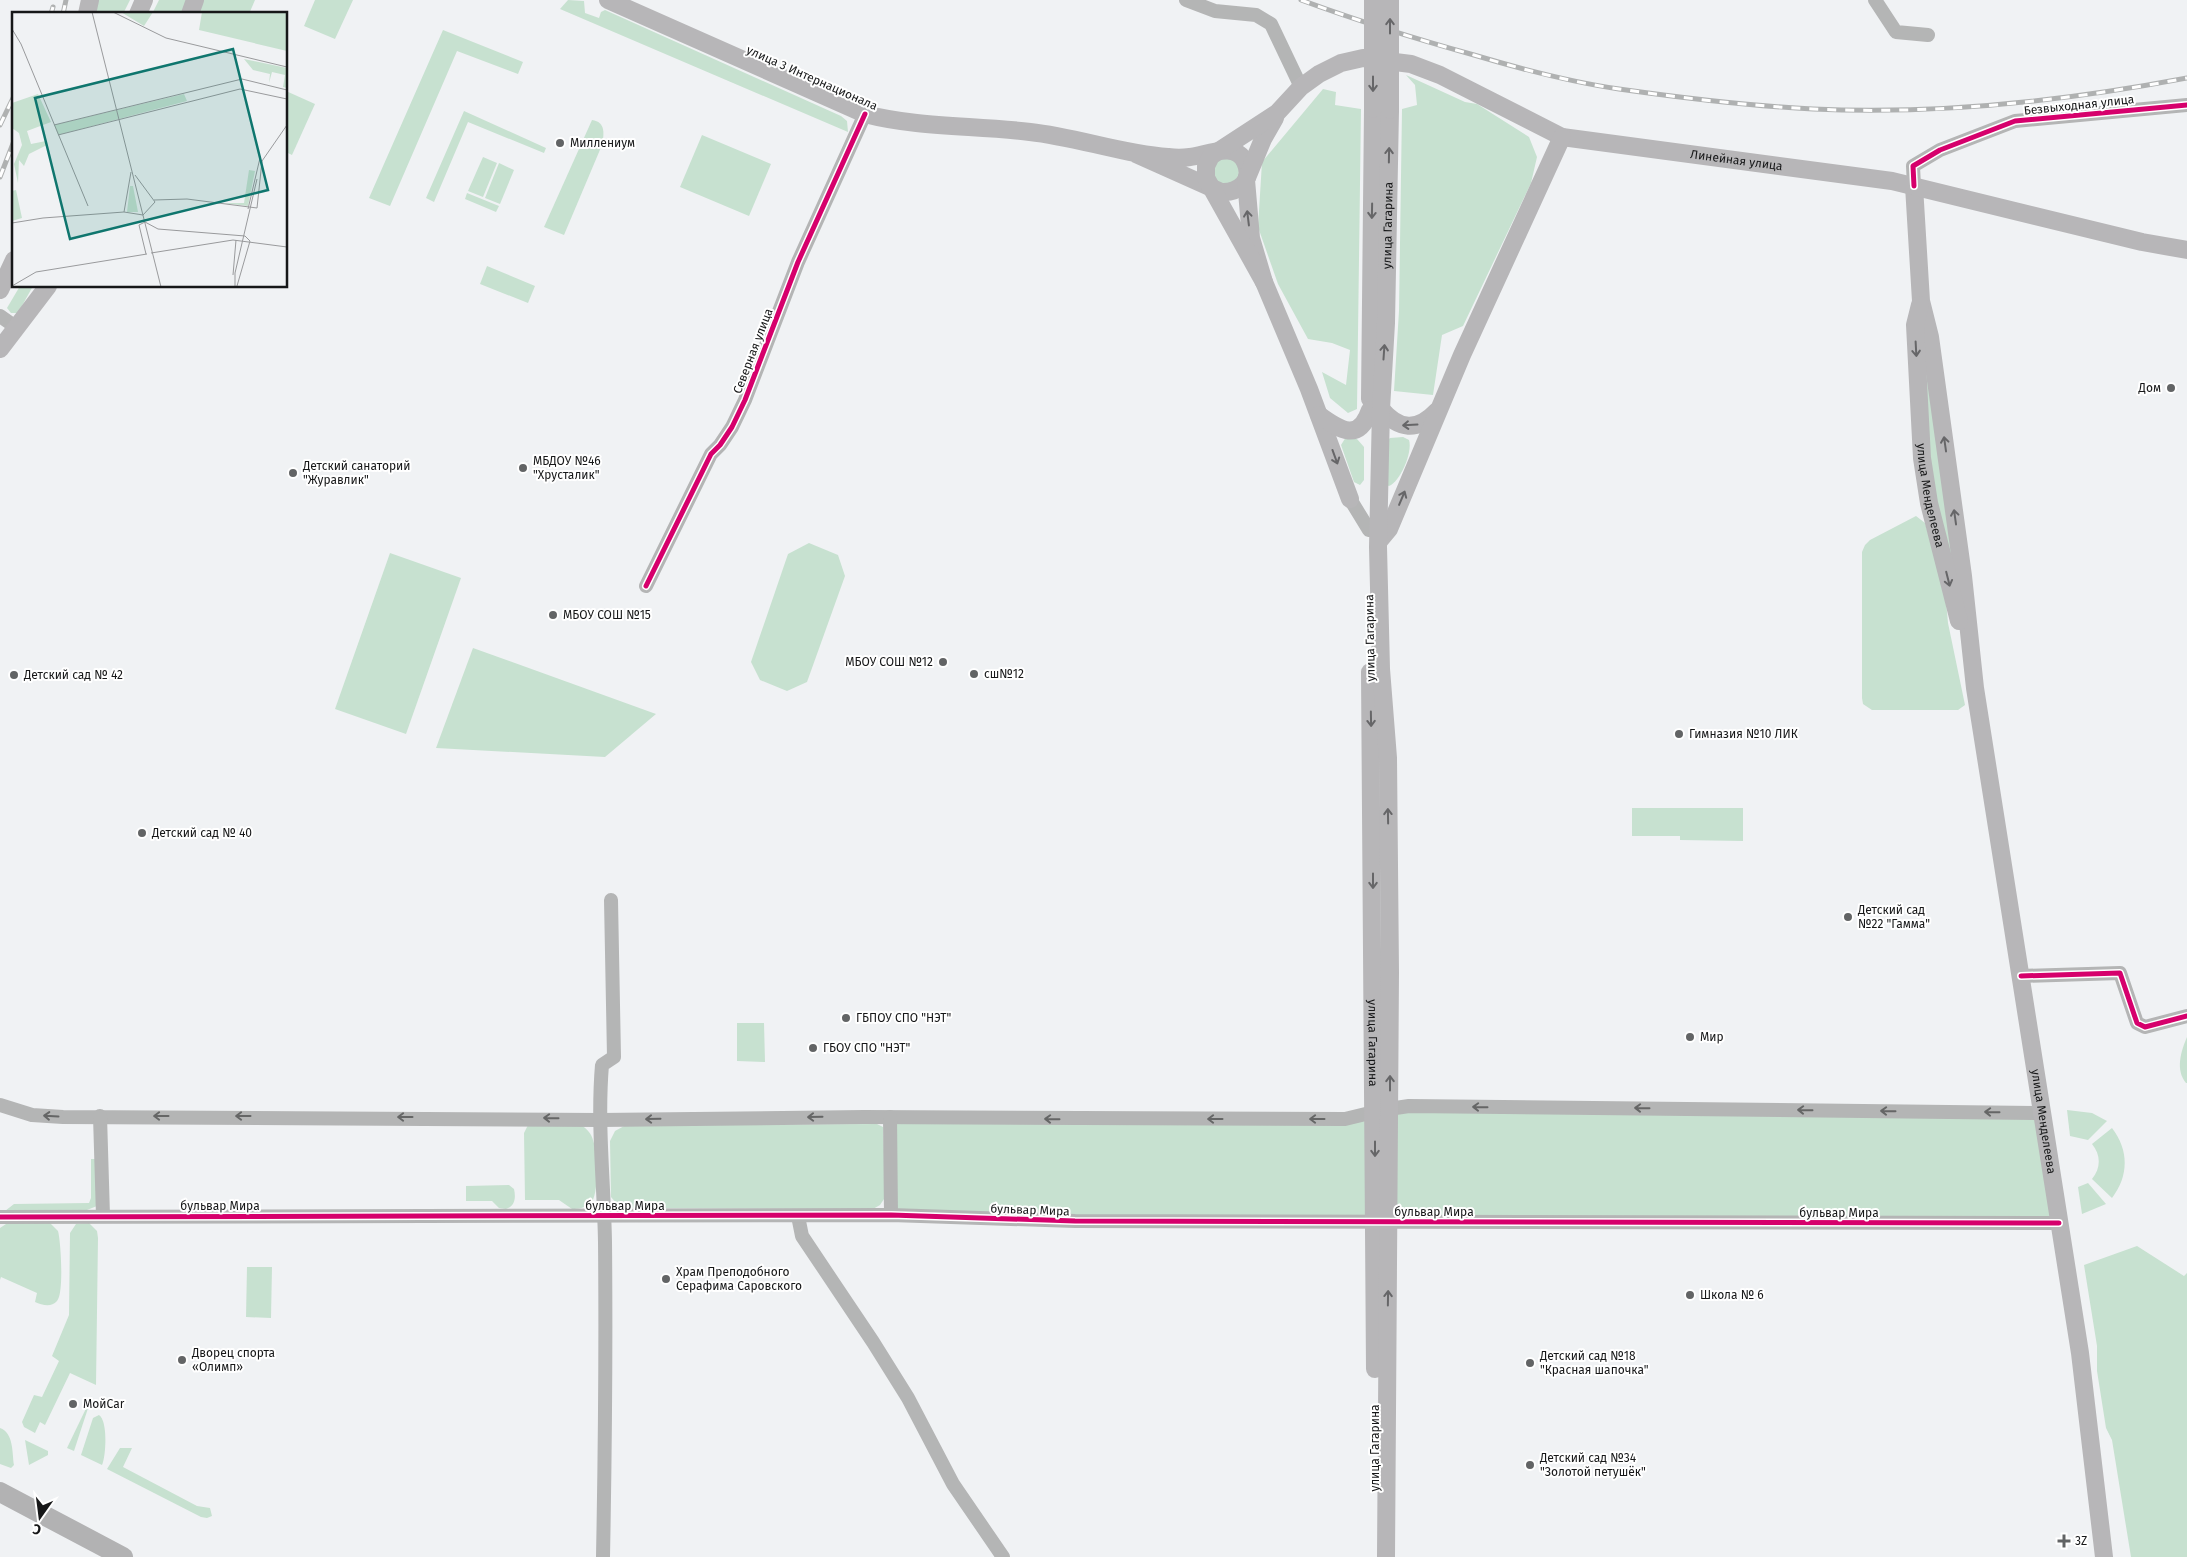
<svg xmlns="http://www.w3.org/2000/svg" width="2187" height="1557" font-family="'Fira Sans',sans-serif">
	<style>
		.green { fill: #c7e1d0 }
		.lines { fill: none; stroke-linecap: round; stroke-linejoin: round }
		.minor { stroke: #b4b5b5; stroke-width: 14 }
		.major { stroke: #b7b6b8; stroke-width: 18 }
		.highway { stroke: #b2b2b3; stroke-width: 20 }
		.rail-casing { stroke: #afb1b1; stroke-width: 5 }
		.rail { stroke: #fff; stroke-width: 3; stroke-dasharray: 9; stroke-linecap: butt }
		.major-bridge { stroke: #b7b6b8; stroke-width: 18 }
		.cycleway-casing { stroke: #fff; stroke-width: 8 }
		.cycleway { stroke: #d6006c; stroke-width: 5 }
		.oneway { stroke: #666668 }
		.oneway2 { stroke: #656666 }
		.poi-dot { fill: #626465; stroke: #fff; stroke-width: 2 }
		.labels { text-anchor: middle; stroke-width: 4; stroke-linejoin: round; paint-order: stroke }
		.street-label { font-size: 12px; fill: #161718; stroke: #fff }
		.poi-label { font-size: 12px; fill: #161718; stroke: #fff; text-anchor: start }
		.inset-road { fill: none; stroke: #999a9c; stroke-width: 1 }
		.view { fill: #0f766e; fill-opacity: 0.15; stroke: #0f766e; stroke-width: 2.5 }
		.inset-edge { fill: none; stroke: #161718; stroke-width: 2.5 }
	</style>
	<rect width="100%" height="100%" fill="#f0f2f4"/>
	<g class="green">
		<path d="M98 0H130L123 14H96Z"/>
		<path d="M159 0H188L182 14H152Z"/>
		<path d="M201 0H255L249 14H194Z"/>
		<path d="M315 0H353L335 39 304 26Z"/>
		<path d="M568 0 584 1 585 13 599 18 601 12 605 10 841 116 847 121 848 132 560 9Z"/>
		<path d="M443 30 523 62 518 74 457 51 390 206 369 198Z"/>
		<path d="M1406 75 1465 102 1477 104 1529 137 1537 157 1531 183 1463 326 1442 335 1433 395 1394 391 1399 311 1402 109 1417 105 1415 85Z"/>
		<path d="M1323 89 1336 92 1335 105 1361 109 1357 409 1348 413 1330 398 1322 372 1346 385 1350 350 1332 343 1308 339 1278 284 1258 227 1262 162Z"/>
		<path d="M286 91 315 104 292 155 286 152Z"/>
		<path d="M464 111 546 148 544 153 468 122 434 202 426 198Z"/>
		<path d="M592 120C606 122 604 134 602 145L564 235 544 227Z"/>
		<path d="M702 135 771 164 749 216 680 187Z"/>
		<path d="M483 157 497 163 483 197 468 191Z"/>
		<circle cx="1226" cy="171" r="13"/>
		<path d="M499 163 514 170 500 204 485 198Z"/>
		<path d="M467 193 499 206 496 212 465 199Z"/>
		<path d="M487 266 535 286 528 303 480 284Z"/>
		<path d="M20 286H33L18 313H11L7 308Z"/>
		<path d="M1922 336 1956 574 1934 507Z"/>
		<path d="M1346 437 1357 439 1364 447V480L1360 485 1354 482 1341 445Z"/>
		<path d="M1403 437 1409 440C1413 452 1400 482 1389 486L1386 485V442L1390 438Z"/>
		<path d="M1916 516 1925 523 1945 590 1948 623 1965 705 1958 710H1872L1863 704 1862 698V552L1865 545 1870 540Z"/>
		<path d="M809 543 838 555 845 576 807 682 787 691 760 680 751 662 788 554Z"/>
		<path d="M390 553 461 578 406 734 335 709Z"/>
		<path d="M473 648 656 714 605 757 436 748Z"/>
		<path d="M1632 808H1743V841L1680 840V836H1632Z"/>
		<path d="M737 1023H764L765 1062 737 1061Z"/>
		<path d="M2187 1037V1083H2186C2175 1070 2181 1051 2187 1037Z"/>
		<path d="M1382 1110 2041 1113 2059 1223 891 1215 890 1117 1345 1119Z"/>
		<path d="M2067 1110 2092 1113 2107 1121 2088 1140 2070 1136Z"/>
		<path d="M877 1124 883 1127 886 1196 880 1205 873 1209 625 1208 617 1204 611 1197 610 1141 615 1131 626 1125Z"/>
		<path d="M528 1125H581C587 1129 591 1133 593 1140 597 1151 600 1196 590 1204 585 1208 578 1209 572 1209L559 1200H525L524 1133Z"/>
		<path d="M2112 1128C2129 1150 2129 1176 2112 1198L2092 1179C2101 1168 2101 1155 2092 1144Z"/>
		<path d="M91 1159H95L97 1206 87 1210 5 1211 14 1204 89 1203 91 1198Z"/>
		<path d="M2088 1183 2106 1204 2082 1214 2078 1187Z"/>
		<path d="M509 1185 514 1189C516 1198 515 1206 506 1209L499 1208 492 1201H466V1186Z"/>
		<path d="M9 1222 50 1223 58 1231C61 1242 64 1294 57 1301 51 1308 42 1305 35 1302L37 1293 1 1277 0 1280V1228Z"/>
		<path d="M89 1223 97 1231 98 1238 96 1385 70 1373 45 1425 40 1422 35 1433 24 1427 22 1422 34 1395 42 1397 59 1361 52 1356 69 1315 70 1233 76 1224Z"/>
		<path d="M2137 1246 2184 1276 2187 1273V1557H2131L2112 1440 2106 1428 2097 1371V1346L2084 1265Z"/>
		<path d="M247 1267H272L271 1318 246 1317Z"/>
		<path d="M92 1396 74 1451 67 1448Z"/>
		<path d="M99 1415C108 1421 106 1456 102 1465L81 1455 93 1418Z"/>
		<path d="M0 1428C14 1433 12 1453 14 1465L11 1468 0 1464Z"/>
		<path d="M25 1440 48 1451V1455L29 1465Z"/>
		<path d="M120 1448H132L123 1467 197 1506 210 1508 212 1516 207 1518 201 1517 107 1469Z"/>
	</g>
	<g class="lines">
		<g class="minor">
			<path d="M1186 0 1215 11 1256 15 1271 24 1301 87"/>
			<path d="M1875 0 1896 32 1928 35"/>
			<path d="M1914 186 1913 166 1940 150 2015 121 2187 105"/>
			<path d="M0 316 17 328"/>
			<path d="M1350 499 1369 530"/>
			<path d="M646 586 711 454 720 445 732 427 745 400 798 262 865 114"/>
			<path d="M2021 976 2120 973 2137 1023 2145 1027 2187 1016"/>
			<path d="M0 1105 32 1115 63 1117 600 1120 864 1117 1345 1119 1382 1110 1409 1106 2041 1113"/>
			<path d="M100 1116 103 1216"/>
			<path d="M890 1117 891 1215"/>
			<path d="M798 1216 802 1236 873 1342 908 1398 953 1484 1003 1557"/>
			<path d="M0 1217 891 1215 1075 1221 2059 1223"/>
			<path d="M603 1557C605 1452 606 1347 605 1242 604 1183 597 1124 602 1065L614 1057 611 900"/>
		</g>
		<g class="major">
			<path d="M608 0 865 114C919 128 975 125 1030 132 1077 137 1121 154 1168 157 1175 158 1183 158 1190 157 1207 155 1236 141 1245 162 1254 181 1238 193 1221 192L1136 154"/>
			<path d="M87 14 90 0"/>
			<path d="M138 14 144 0"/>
			<path d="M190 14 195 0"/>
			<path d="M1275 118 1263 139 1246 180 1251 238 1264 282 1309 389 1350 499"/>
			<path id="s1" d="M1914 186 1921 301 1930 337 1963 576 1975 688 2080 1353 2104 1557"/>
			<path id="s2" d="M1264 282 1206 178V166L1211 156 1277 113 1301 87 1319 74 1341 63 1363 58 1411 64 1440 75 1562 137 1892 181 2142 242 2187 250"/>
			<path d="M0 290 14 260"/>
			<path id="s3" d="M1920 305 1915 325 1922 458 1929 503 1959 621"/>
			<path d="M0 349 48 286"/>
			<path d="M1370 399 1373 109"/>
			<path d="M1381 409C1399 430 1417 432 1437 411"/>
			<path d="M1319 415C1341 431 1359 442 1370 410"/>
			<path d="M1379 541 1389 529 1462 355 1562 137"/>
			<path id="s4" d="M1370 672 1375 1369"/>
			<path id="s5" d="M1386 1557 1390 972 1388 758 1381 669 1378 547 1381 409 1386 323 1390 110"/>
		</g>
		<path class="highway" d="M0 1492 123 1557"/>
		<g class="rail-casing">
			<g id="rail">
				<path d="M1301 0C1358 21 1416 39 1474 55 1521 69 1570 82 1619 89 1683 98 1749 106 1813 109 1938 115 2065 101 2187 78"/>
				<path d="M51 14 53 7"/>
				<path d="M63 14 66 0"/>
				<path d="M0 125 14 96"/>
				<path d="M0 177 14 141"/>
			</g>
		</g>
		<use href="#rail" class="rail"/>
		<g class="major-bridge">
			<path d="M1373 0V109"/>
			<path d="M1390 0V110"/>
		</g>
		<g class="cycleway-casing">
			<g id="cycleway">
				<path d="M1914 186 1913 166 1940 150 2015 121 2187 105"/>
				<path d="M646 586 711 454 720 445 732 427 745 400 798 262 865 114"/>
				<path d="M2021 976 2120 973 2137 1023 2145 1027 2187 1016"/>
				<path d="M0 1217 891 1215 1075 1221 2059 1223"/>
			</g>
		</g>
		<use href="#cycleway" class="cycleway"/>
	</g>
	<defs><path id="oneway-shaft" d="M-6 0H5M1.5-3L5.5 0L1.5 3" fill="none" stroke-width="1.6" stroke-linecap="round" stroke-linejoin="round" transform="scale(1.25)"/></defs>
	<g class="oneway">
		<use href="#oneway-shaft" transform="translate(1390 26) rotate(-90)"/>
		<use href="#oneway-shaft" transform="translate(1373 84) rotate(90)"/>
		<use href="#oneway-shaft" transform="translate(1389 155) rotate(-89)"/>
		<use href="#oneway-shaft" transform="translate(1372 211) rotate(91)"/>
		<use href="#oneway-shaft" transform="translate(1248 218) rotate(-97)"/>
		<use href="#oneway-shaft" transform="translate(1916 349) rotate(87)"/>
		<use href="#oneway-shaft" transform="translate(1384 352) rotate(-86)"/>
		<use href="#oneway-shaft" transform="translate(1410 425) rotate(177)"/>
		<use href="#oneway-shaft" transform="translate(1945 444) rotate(-98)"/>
		<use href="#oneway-shaft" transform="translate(1335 457) rotate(70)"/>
		<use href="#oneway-shaft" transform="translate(1402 498) rotate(-67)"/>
		<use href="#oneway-shaft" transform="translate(1955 517) rotate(-98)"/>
		<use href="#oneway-shaft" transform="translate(1948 579) rotate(76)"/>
		<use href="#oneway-shaft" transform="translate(1371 719) rotate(89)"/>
		<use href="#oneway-shaft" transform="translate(1388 816) rotate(-91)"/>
		<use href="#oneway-shaft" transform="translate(1373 881) rotate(90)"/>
		<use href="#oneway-shaft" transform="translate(1390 1083) rotate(-90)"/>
		<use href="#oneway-shaft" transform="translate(1375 1149) rotate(90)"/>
		<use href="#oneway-shaft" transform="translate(1388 1298) rotate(-89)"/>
	</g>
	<g class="oneway2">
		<use href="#oneway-shaft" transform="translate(1480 1107) rotate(-179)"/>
		<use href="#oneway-shaft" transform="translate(1642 1108) rotate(-179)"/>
		<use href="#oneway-shaft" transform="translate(1805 1110) rotate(-179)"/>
		<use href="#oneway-shaft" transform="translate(1888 1111) rotate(-179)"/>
		<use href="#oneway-shaft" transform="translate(1992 1112) rotate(-179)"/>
		<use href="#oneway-shaft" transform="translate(51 1116) rotate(-177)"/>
		<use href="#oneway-shaft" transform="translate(161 1116) rotate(-180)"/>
		<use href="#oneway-shaft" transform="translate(243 1116) rotate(-180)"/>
		<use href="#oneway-shaft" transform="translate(405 1117) rotate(-180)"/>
		<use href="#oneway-shaft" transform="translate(815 1117) rotate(179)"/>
		<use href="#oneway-shaft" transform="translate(551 1118) rotate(-179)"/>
		<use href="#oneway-shaft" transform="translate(653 1119) rotate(179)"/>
		<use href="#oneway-shaft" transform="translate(1052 1119) rotate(-179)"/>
		<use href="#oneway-shaft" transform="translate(1215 1119) rotate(180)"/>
		<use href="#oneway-shaft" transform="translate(1317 1119) rotate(180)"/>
	</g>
	<g class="poi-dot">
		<circle cx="560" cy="143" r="5"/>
		<circle cx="2171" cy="388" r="5"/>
		<circle cx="523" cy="468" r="5"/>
		<circle cx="293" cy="473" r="5"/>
		<circle cx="553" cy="615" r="5"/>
		<circle cx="943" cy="662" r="5"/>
		<circle cx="974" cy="674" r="5"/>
		<circle cx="14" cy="675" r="5"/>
		<circle cx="1679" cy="734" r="5"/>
		<circle cx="142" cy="833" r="5"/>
		<circle cx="1848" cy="917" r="5"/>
		<circle cx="846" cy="1018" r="5"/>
		<circle cx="1690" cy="1037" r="5"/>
		<circle cx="813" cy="1048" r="5"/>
		<circle cx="666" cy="1279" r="5"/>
		<circle cx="1690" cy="1295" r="5"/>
		<circle cx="182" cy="1360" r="5"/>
		<circle cx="1530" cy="1363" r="5"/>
		<circle cx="73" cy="1404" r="5"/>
		<circle cx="1530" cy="1465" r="5"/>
		<path d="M2061.5 1533.5h5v5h5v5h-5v5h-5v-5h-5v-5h5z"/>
	</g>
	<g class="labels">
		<g class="street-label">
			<text transform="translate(812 78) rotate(24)" y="4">улица 3 Интернационала</text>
			<text transform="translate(2079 105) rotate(-6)" y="4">Безвыходная улица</text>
			<text dy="4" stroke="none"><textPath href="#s2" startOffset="718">Линейная улица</textPath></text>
			<text dy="4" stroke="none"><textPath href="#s5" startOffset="1332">улица Гагарина</textPath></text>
			<text transform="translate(753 351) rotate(-69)" y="4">Северная улица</text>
			<text dy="4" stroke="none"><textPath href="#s3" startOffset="192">улица Менделеева</textPath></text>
			<text transform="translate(1370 638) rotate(-91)" y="4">улица Гагарина</text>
			<text dy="4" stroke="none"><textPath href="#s4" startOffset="371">улица Гагарина</textPath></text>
			<text dy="4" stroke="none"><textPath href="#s1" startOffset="945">улица Менделеева</textPath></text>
			<text x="220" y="1210">бульвар Мира</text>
			<text x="625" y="1210">бульвар Мира</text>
			<text transform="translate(1030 1210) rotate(2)" y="4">бульвар Мира</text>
			<text x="1434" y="1216">бульвар Мира</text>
			<text x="1839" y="1217">бульвар Мира</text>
			<text transform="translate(1375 1448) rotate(-90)" y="4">улица Гагарина</text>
		</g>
		<g class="poi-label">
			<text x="570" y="147">Миллениум</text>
			<text x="2161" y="392" text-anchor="end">Дом</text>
			<text x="533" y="465">МБДОУ №46<tspan x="533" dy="14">"Хрусталик"</tspan></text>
			<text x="303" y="470">Детский санаторий<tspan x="303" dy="14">"Журавлик"</tspan></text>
			<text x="563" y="619">МБОУ СОШ №15</text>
			<text x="933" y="666" text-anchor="end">МБОУ СОШ №12</text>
			<text x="984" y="678">сш№12</text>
			<text x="24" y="679">Детский сад № 42</text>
			<text x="1689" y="738">Гимназия №10 ЛИК</text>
			<text x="152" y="837">Детский сад № 40</text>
			<text x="1858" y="914">Детский сад<tspan x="1858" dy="14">№22 "Гамма"</tspan></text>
			<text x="856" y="1022">ГБПОУ СПО "НЭТ"</text>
			<text x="1700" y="1041">Мир</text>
			<text x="823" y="1052">ГБОУ СПО "НЭТ"</text>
			<text x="676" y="1276">Храм Преподобного<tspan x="676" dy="14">Серафима Саровского</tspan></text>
			<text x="1700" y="1299">Школа № 6</text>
			<text x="192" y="1357">Дворец спорта<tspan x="192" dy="14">«Олимп»</tspan></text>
			<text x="1540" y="1360">Детский сад №18<tspan x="1540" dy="14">"Красная шапочка"</tspan></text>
			<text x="83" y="1408">МойCar</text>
			<text x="1540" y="1462">Детский сад №34<tspan x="1540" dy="14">"Золотой петушёк"</tspan></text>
			<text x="2075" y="1545">3Z</text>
		</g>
	</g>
	<g transform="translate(12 12)">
		<rect width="275" height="275" fill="#f0f2f4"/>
		<path d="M109 0H141L132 14ZM190 0H275V39L187 18ZM232 47 275 56V76L271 75 273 63 260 60 257 71 258 62 241 58ZM26 82 39 110 15 119 19 132 34 129 35 133 17 142 12 154 7 148 6 171 2 152 10 133 7 121 0 116V91ZM172 82 175 89 46 123 42 113ZM237 158 243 159 236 194 210 191H232ZM118 174H121L126 200H115ZM4 178 10 206 0 209V179Z" fill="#c7e1d0"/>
		<path class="inset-road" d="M80 0 149 275M101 0 154 26 275 55M0 17 9 32 76 194M42 113 230 67 275 78M46 123 228 77 275 87M142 188 175 187 245 196 250 149 275 113M236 197 248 146M112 200 119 160M0 211 31 206 112 200 131 203 143 190 123 163M139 241 221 228 275 235M134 242 127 213 133 210 146 217 233 224 238 229M221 263 224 228M0 274 24 260 135 242M225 274 238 229M223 275V261L245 167"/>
		<path class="view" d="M221 37 256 178 58 227 23 86Z"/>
		<rect width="275" height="275" class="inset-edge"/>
	</g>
	<g transform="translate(40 1517) rotate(194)" stroke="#ffffff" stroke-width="4" paint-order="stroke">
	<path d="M0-4L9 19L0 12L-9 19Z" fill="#161718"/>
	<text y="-8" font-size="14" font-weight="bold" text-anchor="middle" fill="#161718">С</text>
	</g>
</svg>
